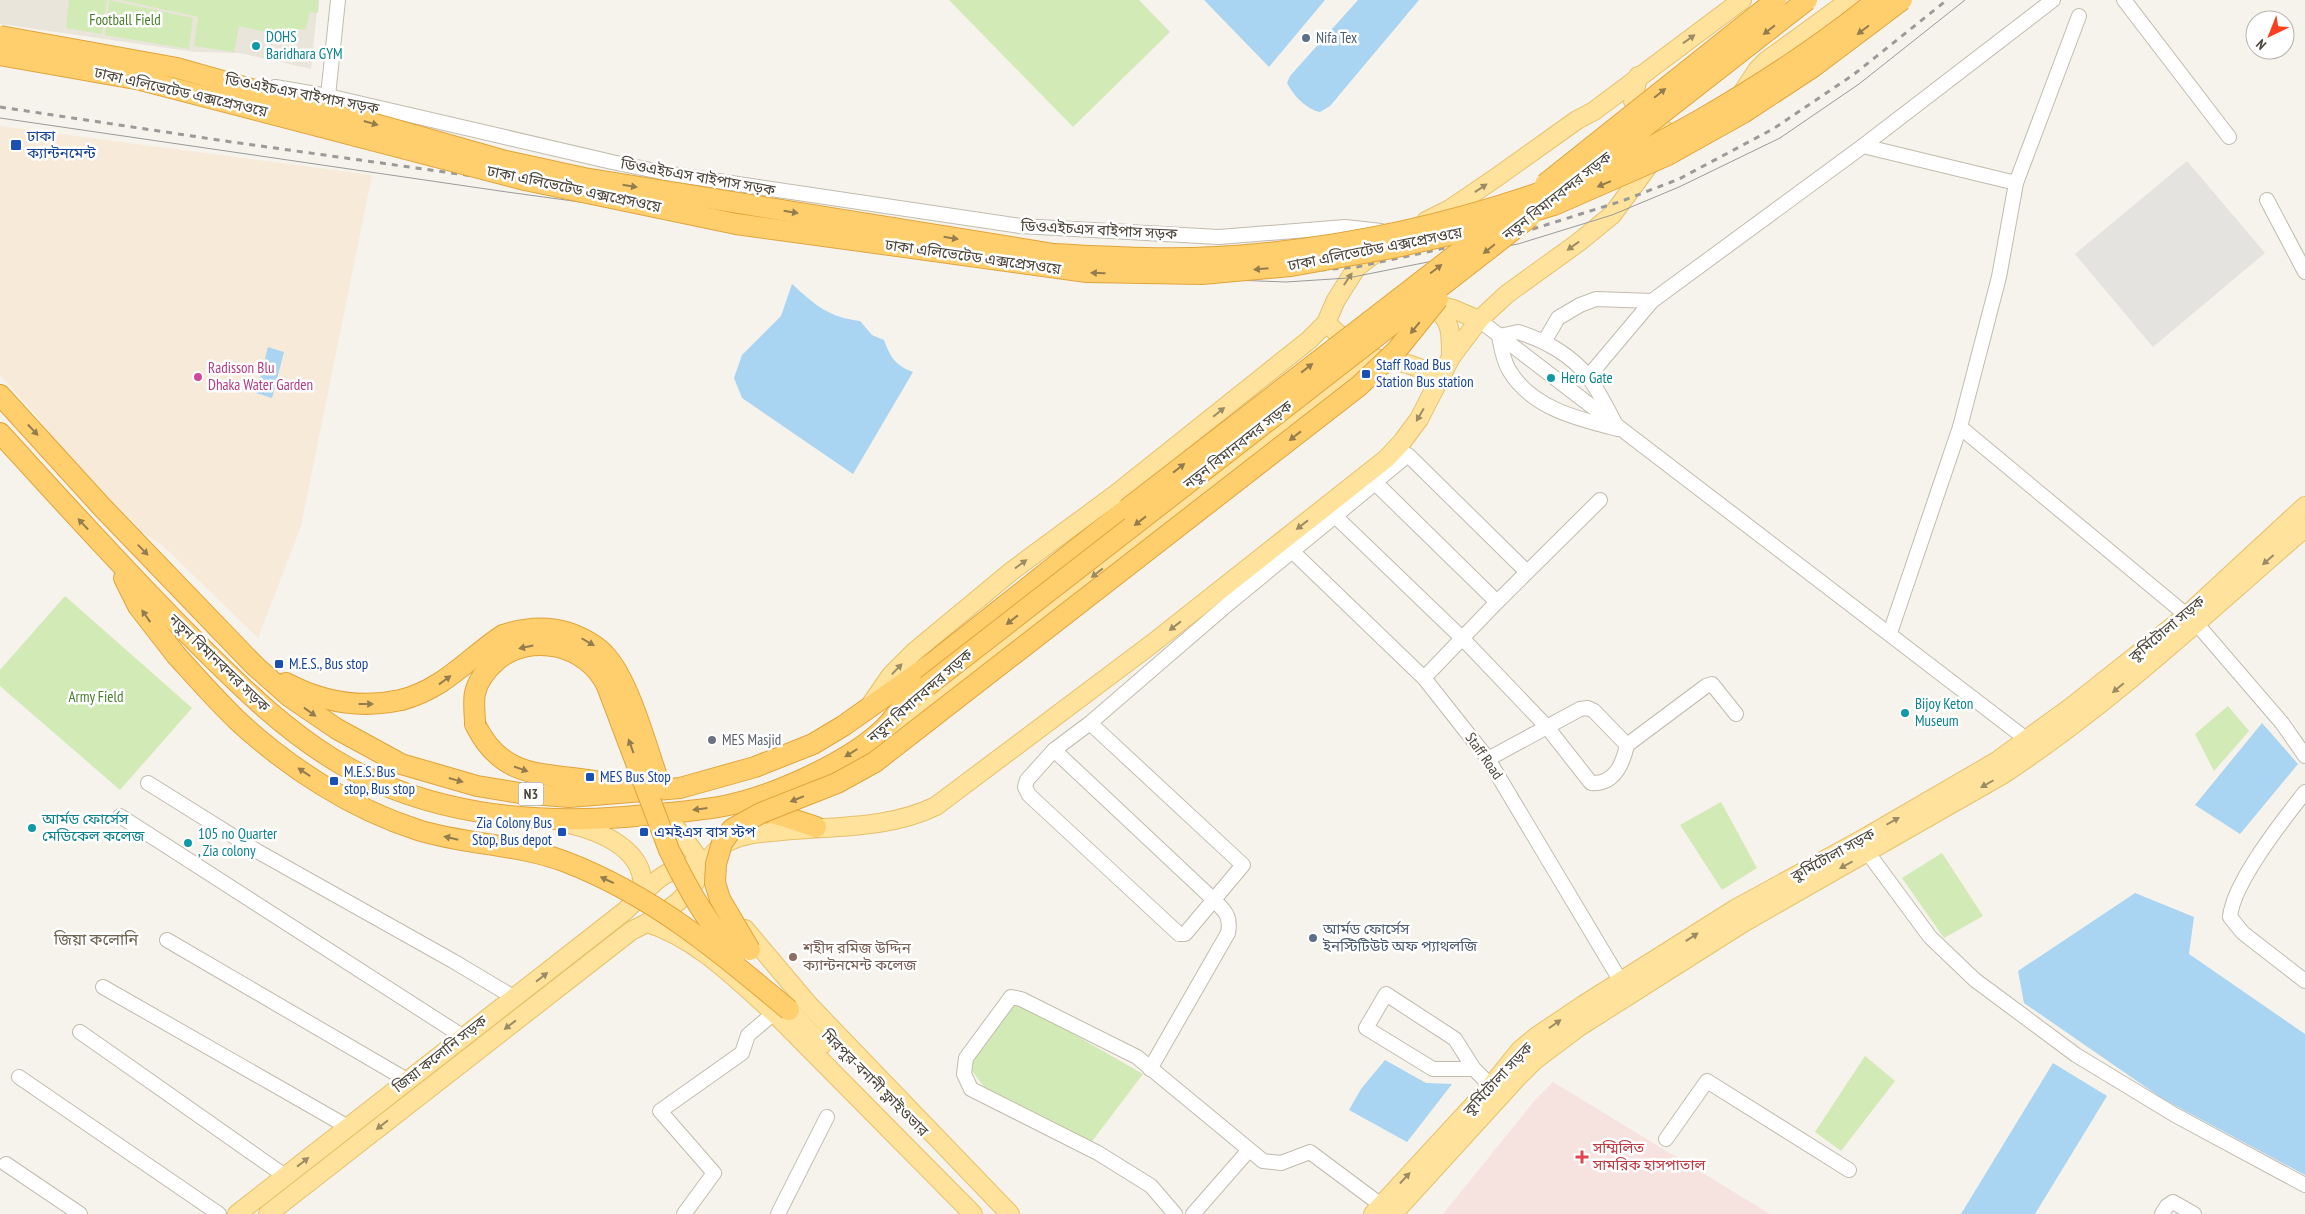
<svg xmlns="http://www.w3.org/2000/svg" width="2305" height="1214" font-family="'PT Sans Narrow','Noto Sans Bengali',sans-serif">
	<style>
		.residential { fill: #eae5da }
		.commercial { fill: #f7ead8 }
		.medical { fill: #f6e3e0 }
		.green { fill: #d2eab5 }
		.parking { fill: #e5e3e0 }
		.water { fill: #a9d4f2 }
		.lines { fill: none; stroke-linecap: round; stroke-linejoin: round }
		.minor-casing { stroke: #c2bbae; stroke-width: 16 }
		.major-casing { stroke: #e6c16a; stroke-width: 20 }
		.highway-casing { stroke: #e0a43c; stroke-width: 22 }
		.minor { stroke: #fff; stroke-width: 14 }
		.major { stroke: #ffe39c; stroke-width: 18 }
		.highway { stroke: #ffcf6e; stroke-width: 20 }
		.tram { stroke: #9a9a9a; stroke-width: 1 }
		.rail { stroke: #9a9a9a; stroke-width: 3; stroke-dasharray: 6 6; stroke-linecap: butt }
		.highway-bridge-casing { stroke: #e0a43c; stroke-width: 22; stroke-linecap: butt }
		.highway-bridge { stroke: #ffcf6e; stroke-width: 20 }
		.oneway { fill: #937c4e }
		.oneway2 { fill: #9c8c66 }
		.service-dot { fill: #5c6f8a; stroke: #fff; stroke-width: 2 }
		.culture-dot { fill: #0f9aa8; stroke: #fff; stroke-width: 2 }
		.transit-dot { fill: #1a4fb4; stroke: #fff; stroke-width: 2 }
		.hotel-dot { fill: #d1479c; stroke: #fff; stroke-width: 2 }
		.worship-dot { fill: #6b7280; stroke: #fff; stroke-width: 2 }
		.education-dot { fill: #8d6e63; stroke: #fff; stroke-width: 2 }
		.health-dot { fill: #e0444e; stroke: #fff; stroke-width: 2 }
		.labels { text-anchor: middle; stroke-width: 5; stroke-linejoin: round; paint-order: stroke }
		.shield { fill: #fff; stroke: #817c74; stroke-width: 1 }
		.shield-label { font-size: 14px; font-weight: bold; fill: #4b4439 }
		.park-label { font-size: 15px; fill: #4a7f2a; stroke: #fff }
		.culture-label { font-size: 15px; fill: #0d838f; stroke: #fff; text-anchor: start }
		.service-label { font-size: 15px; fill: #4e5e75; stroke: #fff; text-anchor: start }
		.street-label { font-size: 15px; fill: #4b4439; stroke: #fff }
		.transit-label { font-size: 15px; fill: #164399; stroke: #fff; text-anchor: start }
		.hotel-label { font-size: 15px; fill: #b23c85; stroke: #fff; text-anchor: start }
		.worship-label { font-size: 15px; fill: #5b616d; stroke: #fff; text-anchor: start }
		.education-label { font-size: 15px; fill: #785e54; stroke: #fff; text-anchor: start }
		.health-label { font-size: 15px; fill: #be3a42; stroke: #fff; text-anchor: start }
		.neighbourhood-label { font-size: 16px; fill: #6e6250; stroke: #fff }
	</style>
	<rect width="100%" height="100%" fill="#f6f3ec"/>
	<path class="residential" d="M0 0H318L311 69 239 53 195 52 0 24Z"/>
	<path class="commercial" d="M0 126 372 175 301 526 258 638 162 545 101 506 41 421 0 375Z"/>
	<path class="medical" d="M1553 1082 1770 1214H1443L1535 1100Z"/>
	<g class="green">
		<path d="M69 0H107L102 34 66 28Z"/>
		<path d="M109 0 193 18 189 49 105 35Z"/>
		<path d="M120 0H319L318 13 310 12 306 29 284 31 283 36 239 26 234 52 194 46 198 17Z"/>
		<path d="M949 0H1139L1170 32 1073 127Z"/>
		<path d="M65 596 192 708 120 790 0 686V670Z"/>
		<path d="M2228 706 2249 731 2214 771 2195 734Z"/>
		<path d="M1721 802 1757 868 1722 890 1680 825Z"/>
		<path d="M1942 853 1983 916 1944 938 1902 878Z"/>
		<path d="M1014 1000 1143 1074 1087 1148 1000 1108 969 1067Z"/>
		<path d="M1865 1056 1895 1081 1841 1151 1815 1132Z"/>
	</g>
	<path class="parking" d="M2187 161 2265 253 2153 347 2075 254Z"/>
	<g class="water">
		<path d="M1204 0H1325L1269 67Z"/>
		<path d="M1358 0H1419L1330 106 1320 112C1307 110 1293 95 1287 83L1290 76Z"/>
		<path d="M792 284C815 305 828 317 860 321L872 335 884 340C890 357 896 366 913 372L853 474 742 398 734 378 742 355 781 316Z"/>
		<path d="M268 347 284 352 272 398 256 393Z"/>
		<path d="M2262 723 2298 764 2240 834 2195 805Z"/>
		<path d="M2135 893 2194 917 2189 954 2305 1034V1175L2163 1099 2024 1003 2018 971Z"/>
		<path d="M1385 1060 1426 1083 1452 1084 1407 1142 1349 1110 1361 1089Z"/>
		<path d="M2053 1063 2107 1096 2035 1214H1961Z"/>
	</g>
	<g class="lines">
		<g class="minor-casing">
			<g id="minor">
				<path d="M2124 0 2229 137"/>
				<path d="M275 87 328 96 612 162 671 174 1020 226 1219 237 1345 227 1381 231"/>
				<path d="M328 96 338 0"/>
				<path d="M1863 146 2016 183"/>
				<path d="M2267 200 2305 272"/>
				<path d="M1479 320 2034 745"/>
				<path d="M1518 332C1544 340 1572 355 1589 378 1600 393 1609 412 1618 429 1578 419 1531 408 1509 370 1503 360 1501 347 1499 336Z"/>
				<path d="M1544 342 1558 318 1580 305 1596 299 1652 301 1863 146 2053 0"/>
				<path d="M1588 377 1652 301"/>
				<path d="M1960 427 2196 623 2282 723 2305 756"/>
				<path d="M1293 552 1424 678 1488 759 1626 990"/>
				<path d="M1890 633 1960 427 1999 277 2016 183 2079 16"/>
				<path d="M1463 639 1547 727 1591 783C1615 785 1623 763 1627 745"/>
				<path d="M1424 678 1497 602 1600 500"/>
				<path d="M1090 723 1243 865 1185 934H1179L1029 795 1025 787 1027 780 1054 750 1090 723 1228 604 1335 516 1463 639 1335 516 1375 483 1497 602 1375 482 1408 455 1527 572"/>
				<path d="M1054 750 1215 901C1226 912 1231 917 1228 933L1150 1069"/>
				<path d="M1488 759 1580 709 1588 708 1594 711 1627 745 1706 686 1712 684 1736 714"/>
				<path d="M148 783 257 851 453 961 515 998"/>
				<path d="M2305 792C2283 820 2233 883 2230 917L2243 933 2305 981"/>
				<path d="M120 816 462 1036"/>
				<path d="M1868 853 1930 937 1975 980 2076 1055 2175 1115 2305 1185"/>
				<path d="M167 940 407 1080"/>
				<path d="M103 987 348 1127"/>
				<path d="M80 1032 285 1176"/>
				<path d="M1474 1069 1455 1039 1386 994 1366 1028 1433 1069H1474L1497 1092"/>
				<path d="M19 1077 219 1214"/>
				<path d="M1666 1139 1707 1081 1849 1170"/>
				<path d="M6 1164 80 1214"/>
				<path d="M684 1214 714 1173 660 1111 742 1053 748 1035 774 1013"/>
				<path d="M778 1214 827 1117"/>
				<path d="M1175 1214 1151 1186 1098 1153 971 1089 964 1074 966 1058 1011 997 1021 999 1137 1057 1263 1161 1281 1163 1310 1152 1381 1205"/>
				<path d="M1193 1214 1249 1150"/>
				<path d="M2162 1214 2167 1206 2173 1202 2194 1214"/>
			</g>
		</g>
		<g class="major-casing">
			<g id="major">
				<path d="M1638 76 1633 101 1645 118 1675 137"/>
				<path d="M1740 96 1758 69 1766 61 1850 0"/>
				<path d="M1426 221 1450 209 1497 177 1577 120 1594 111 1742 0"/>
				<path d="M1423 301 1453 309 1479 320"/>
				<path d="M1430 304C1452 320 1451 331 1451 357"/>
				<path d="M1326 323 1353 347 1369 357 1408 364 1419 368 1426 373 1434 387"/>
				<path d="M871 704 891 675 914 652 1013 570 1116 494 1309 340 1326 323 1336 300 1357 267 1381 249"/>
				<path d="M884 730 908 718 954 686 1369 357"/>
				<path d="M665 813 708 871"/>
				<path d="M565 823C601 831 649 850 642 894"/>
				<path d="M647 923C662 914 675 906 687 893 703 876 706 852 730 841 746 833 764 833 782 831 833 826 889 829 936 806L1153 643 1386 459 1402 442 1419 419 1451 357 1479 320 1507 294 1579 242 1612 215 1652 161"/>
				<path d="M745 929 809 1005 1010 1214"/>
				<path d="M789 1010 822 1045"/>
				<path d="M237 1214 625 911C656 882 658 869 704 864"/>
				<path d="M268 1214 631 931 647 923C696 938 736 979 774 1013L973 1214"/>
				<path d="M1373 1214 1491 1086 1520 1050 1537 1036 1583 1005 1735 909 1868 836 1997 761 2071 707 2187 615 2305 506"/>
				<path d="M1393 1214 1517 1078 1535 1060 1579 1027 1743 923 2002 775C2111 704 2206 613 2305 528"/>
			</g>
		</g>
		<g class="highway-casing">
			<g id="highway">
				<path d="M0 395 101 506 255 666 290 697 337 729 401 764 477 786 520 793 569 797 680 788 755 767 813 744 843 726 931 664 1127 509"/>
				<path d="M0 433C64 503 127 573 194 640 240 686 287 733 343 765 427 813 530 825 624 817 657 814 691 812 724 806 771 797 844 764 879 733 888 726 894 716 902 708 910 701 919 694 927 686"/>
				<path d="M124 578 138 606 176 655"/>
				<path d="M286 683C322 702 360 709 401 700"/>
				<path d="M475 724C508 793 565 766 622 789"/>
				<path d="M756 809 783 816 816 827"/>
			</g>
		</g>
		<use href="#minor" class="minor"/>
		<use href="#major" class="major"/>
		<use href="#highway" class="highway"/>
		<path class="tram" d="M0 118 507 192 903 246 1179 278 1286 282 1348 278 1518 244 1612 215 1679 187 1780 138 1859 84 1965 0"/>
		<path class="rail" d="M0 107 225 141 799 222 1184 271 1286 273 1357 267 1533 229 1622 201 1679 179 1773 129 1853 75 1947 0"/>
		<g class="highway-bridge-casing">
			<g id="highway-bridge">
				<path d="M0 36 177 68 506 161 584 178 1054 254C1122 258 1191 261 1258 254 1371 243 1484 216 1590 174 1630 159 1668 138 1705 117 1767 81 1822 45 1877 0"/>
				<path d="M0 55 141 80 525 180 736 224 1087 272 1202 274 1291 266 1392 248 1467 231 1554 205 1668 155 1743 113 1813 67 1902 0"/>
				<path d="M1602 160 1807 0"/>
				<path d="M1545 184 1776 0"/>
				<path d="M1127 509 1489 229"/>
				<path d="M176 655C196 677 216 700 238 721 289 768 352 809 418 830 466 845 519 844 566 862 652 895 719 951 789 1010"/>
				<path d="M927 686 1530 217"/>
				<path d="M401 700C444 689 467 659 503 635 524 628 545 626 566 632 581 637 595 644 605 655 630 681 648 753 661 788"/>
				<path d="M475 724C475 714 473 702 475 693 478 680 487 669 496 661 531 631 588 645 607 686L669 850C687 887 707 924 736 954"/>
				<path d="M750 950 720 899 715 883 716 864 722 843 732 829 761 813 837 783 875 762 1359 386 1397 350 1438 299"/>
			</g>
		</g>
		<use href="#highway-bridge" class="highway-bridge"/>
	</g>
	<defs><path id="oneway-solid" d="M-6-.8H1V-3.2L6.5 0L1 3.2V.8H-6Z" transform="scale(1.25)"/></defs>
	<g class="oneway">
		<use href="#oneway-solid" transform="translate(1769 30) rotate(142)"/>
		<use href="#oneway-solid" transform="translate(1863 30) rotate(143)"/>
		<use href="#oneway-solid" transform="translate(1660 93) rotate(-39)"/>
		<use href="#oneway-solid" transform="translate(371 123) rotate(16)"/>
		<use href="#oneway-solid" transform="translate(1604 184) rotate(157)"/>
		<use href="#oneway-solid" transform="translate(630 186) rotate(9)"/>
		<use href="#oneway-solid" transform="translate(791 212) rotate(9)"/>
		<use href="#oneway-solid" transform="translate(951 238) rotate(9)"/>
		<use href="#oneway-solid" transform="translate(1489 249) rotate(141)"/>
		<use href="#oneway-solid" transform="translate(1261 269) rotate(175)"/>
		<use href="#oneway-solid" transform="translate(1436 269) rotate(-37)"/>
		<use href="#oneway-solid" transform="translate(1098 273) rotate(-178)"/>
		<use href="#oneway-solid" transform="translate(1415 328) rotate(129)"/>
		<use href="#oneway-solid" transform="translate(1307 368) rotate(-38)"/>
		<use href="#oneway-solid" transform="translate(33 430) rotate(47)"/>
		<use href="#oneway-solid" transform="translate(1295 436) rotate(142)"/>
		<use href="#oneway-solid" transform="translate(1179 468) rotate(-38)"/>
		<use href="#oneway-solid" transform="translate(1140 521) rotate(142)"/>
		<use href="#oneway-solid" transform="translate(83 524) rotate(-133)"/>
		<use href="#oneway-solid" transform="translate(143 550) rotate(46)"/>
		<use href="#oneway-solid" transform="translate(146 616) rotate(-125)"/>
		<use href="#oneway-solid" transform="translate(1012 620) rotate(142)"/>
		<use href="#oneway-solid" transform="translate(588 642) rotate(30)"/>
		<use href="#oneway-solid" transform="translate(526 647) rotate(168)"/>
		<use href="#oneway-solid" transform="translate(445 680) rotate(-36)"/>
		<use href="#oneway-solid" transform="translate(366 704)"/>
		<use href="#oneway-solid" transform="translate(310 712) rotate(36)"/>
		<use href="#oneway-solid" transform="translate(631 746) rotate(-110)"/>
		<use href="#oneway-solid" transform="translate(851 753) rotate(148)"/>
		<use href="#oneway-solid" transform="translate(521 769) rotate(19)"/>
		<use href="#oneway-solid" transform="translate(304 772) rotate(-146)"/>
		<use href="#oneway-solid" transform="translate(456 780) rotate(16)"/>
		<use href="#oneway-solid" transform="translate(797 799) rotate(158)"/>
		<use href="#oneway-solid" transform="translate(700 809) rotate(173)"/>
		<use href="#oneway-solid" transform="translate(451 838) rotate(-167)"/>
		<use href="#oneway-solid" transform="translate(607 880) rotate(-155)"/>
	</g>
	<g class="oneway2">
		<use href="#oneway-solid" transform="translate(1689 39) rotate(-36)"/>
		<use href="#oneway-solid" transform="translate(1481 188) rotate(-34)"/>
		<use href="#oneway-solid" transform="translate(1573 246) rotate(144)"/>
		<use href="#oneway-solid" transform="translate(1348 279) rotate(-56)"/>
		<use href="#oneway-solid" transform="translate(1219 412) rotate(-39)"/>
		<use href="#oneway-solid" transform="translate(1420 415) rotate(120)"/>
		<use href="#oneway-solid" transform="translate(1302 525) rotate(142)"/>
		<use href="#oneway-solid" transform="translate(2268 560) rotate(139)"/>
		<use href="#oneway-solid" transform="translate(1021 564) rotate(-36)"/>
		<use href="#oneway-solid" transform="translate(1097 573) rotate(142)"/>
		<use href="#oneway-solid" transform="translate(1175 626) rotate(142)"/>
		<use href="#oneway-solid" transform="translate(897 669) rotate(-46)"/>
		<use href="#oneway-solid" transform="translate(2118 688) rotate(140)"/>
		<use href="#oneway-solid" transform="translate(1987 784) rotate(150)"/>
		<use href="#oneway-solid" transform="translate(1893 821) rotate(-30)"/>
		<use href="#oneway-solid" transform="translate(1846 865) rotate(151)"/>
		<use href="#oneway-solid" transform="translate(1692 937) rotate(-33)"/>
		<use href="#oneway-solid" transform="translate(542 977) rotate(-38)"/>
		<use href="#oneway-solid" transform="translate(1555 1024) rotate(-35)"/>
		<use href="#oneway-solid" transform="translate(510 1025) rotate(142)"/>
		<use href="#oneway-solid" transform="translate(382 1125) rotate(142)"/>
		<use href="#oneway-solid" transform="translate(303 1162) rotate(-38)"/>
		<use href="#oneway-solid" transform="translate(1405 1178) rotate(-47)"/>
	</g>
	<g class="service-dot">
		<circle cx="1306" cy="38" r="5"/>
		<circle cx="1313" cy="938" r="5"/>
	</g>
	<g class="culture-dot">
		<circle cx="256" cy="46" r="5"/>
		<circle cx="1551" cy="378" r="5"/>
		<circle cx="1905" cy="713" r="5"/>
		<circle cx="32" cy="828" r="5"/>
		<circle cx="188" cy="843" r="5"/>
	</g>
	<g class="transit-dot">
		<rect x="10" y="139" width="12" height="12" rx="2.5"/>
		<rect x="1361" y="369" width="10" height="10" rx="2.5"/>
		<rect x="274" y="659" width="10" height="10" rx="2.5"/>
		<rect x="585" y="772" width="10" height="10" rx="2.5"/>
		<rect x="329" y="776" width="10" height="10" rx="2.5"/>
		<rect x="557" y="827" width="10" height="10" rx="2.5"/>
		<rect x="639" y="827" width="10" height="10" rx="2.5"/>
	</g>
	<circle class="hotel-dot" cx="198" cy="377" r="5"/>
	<circle class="worship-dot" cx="712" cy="740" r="5"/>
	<circle class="education-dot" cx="793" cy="957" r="5"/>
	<path class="health-dot" d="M1579.5 1149.5h5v5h5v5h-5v5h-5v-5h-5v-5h5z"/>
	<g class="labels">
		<rect class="shield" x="518.5" y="782.5" width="25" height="23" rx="4"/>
		<g class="shield-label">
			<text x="531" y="799">N3</text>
		</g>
		<g class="park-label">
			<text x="125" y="25">Football Field</text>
			<text x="96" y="702">Army Field</text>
		</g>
		<g class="culture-label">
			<text x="266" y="42">DOHS<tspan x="266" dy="17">Baridhara GYM</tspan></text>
			<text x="1561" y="383">Hero Gate</text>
			<text x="1915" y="709">Bijoy Keton<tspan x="1915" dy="17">Museum</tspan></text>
			<text x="42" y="824">আর্মড ফোর্সেস<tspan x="42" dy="17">মেডিকেল কলেজ</tspan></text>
			<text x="198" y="839">105 no Quarter<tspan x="198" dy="17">, Zia colony</tspan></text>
		</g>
		<g class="service-label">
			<text x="1316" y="43">Nifa Tex</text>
			<text x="1323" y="934">আর্মড ফোর্সেস<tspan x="1323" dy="17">ইনস্টিটিউট অফ প্যাথলজি</tspan></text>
		</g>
		<g class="street-label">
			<text transform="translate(181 92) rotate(13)" y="5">ঢাকা এলিভেটেড এক্সপ্রেসওয়ে</text>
			<text transform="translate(302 94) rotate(11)" y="5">ডিওএইচএস বাইপাস সড়ক</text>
			<text transform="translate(698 177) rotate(10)" y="5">ডিওএইচএস বাইপাস সড়ক</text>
			<text transform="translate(574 189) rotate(12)" y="5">ঢাকা এলিভেটেড এক্সপ্রেসওয়ে</text>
			<text transform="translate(1557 196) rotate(-38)" y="5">নতুন বিমানবন্দর সড়ক</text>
			<text transform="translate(1099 230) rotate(3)" y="5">ডিওএইচএস বাইপাস সড়ক</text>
			<text transform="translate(1375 249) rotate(-11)" y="5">ঢাকা এলিভেটেড এক্সপ্রেসওয়ে</text>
			<text transform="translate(973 257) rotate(8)" y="5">ঢাকা এলিভেটেড এক্সপ্রেসওয়ে</text>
			<text transform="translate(1238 445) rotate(-38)" y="5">নতুন বিমানবন্দর সড়ক</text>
			<text transform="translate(2167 629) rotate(-40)" y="5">কুর্মিটোলা সড়ক</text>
			<text transform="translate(219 663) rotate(44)" y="5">নতুন বিমানবন্দর সড়ক</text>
			<text transform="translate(920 696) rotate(-41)" y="5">নতুন বিমানবন্দর সড়ক</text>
			<text transform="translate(1484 756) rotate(55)" y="5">Staff Road</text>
			<text transform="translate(1833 855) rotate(-29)" y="5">কুর্মিটোলা সড়ক</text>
			<text transform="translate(440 1054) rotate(-38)" y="5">জিয়া কলোনি সড়ক</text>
			<text transform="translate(1498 1079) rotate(-47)" y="5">কুর্মিটোলা সড়ক</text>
			<text transform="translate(875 1083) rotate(45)" y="5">মিরপুর-বনানী ফ্লাইওভার</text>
		</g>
		<g class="transit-label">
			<text x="27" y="141">ঢাকা<tspan x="27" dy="17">ক্যান্টনমেন্ট</tspan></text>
			<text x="1376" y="370">Staff Road Bus<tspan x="1376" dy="17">Station Bus station</tspan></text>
			<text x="289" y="669">M.E.S., Bus stop</text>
			<text x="344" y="777">M.E.S. Bus<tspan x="344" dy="17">stop, Bus stop</tspan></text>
			<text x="600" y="782">MES Bus Stop</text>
			<text x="552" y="828" text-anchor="end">Zia Colony Bus<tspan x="552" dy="17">Stop, Bus depot</tspan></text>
			<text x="654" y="837">এমইএস বাস স্টপ</text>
		</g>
		<g class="hotel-label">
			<text x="208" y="373">Radisson Blu<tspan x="208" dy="17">Dhaka Water Garden</tspan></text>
		</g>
		<g class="worship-label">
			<text x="722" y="745">MES Masjid</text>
		</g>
		<g class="education-label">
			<text x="803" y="953">শহীদ রমিজ উদ্দিন<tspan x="803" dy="17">ক্যান্টনমেন্ট কলেজ</tspan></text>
		</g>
		<g class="health-label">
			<text x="1593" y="1153">সম্মিলিত<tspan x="1593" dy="17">সামরিক হাসপাতাল</tspan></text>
		</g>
		<g class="neighbourhood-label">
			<text x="96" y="945">জিয়া কলোনি</text>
		</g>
	</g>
	<g transform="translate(2270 35) rotate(223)"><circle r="24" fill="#ffffff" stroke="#b7b4b0"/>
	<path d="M0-4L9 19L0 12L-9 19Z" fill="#fc3f1d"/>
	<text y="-8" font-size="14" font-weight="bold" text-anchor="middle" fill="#4b4439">N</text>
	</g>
</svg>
